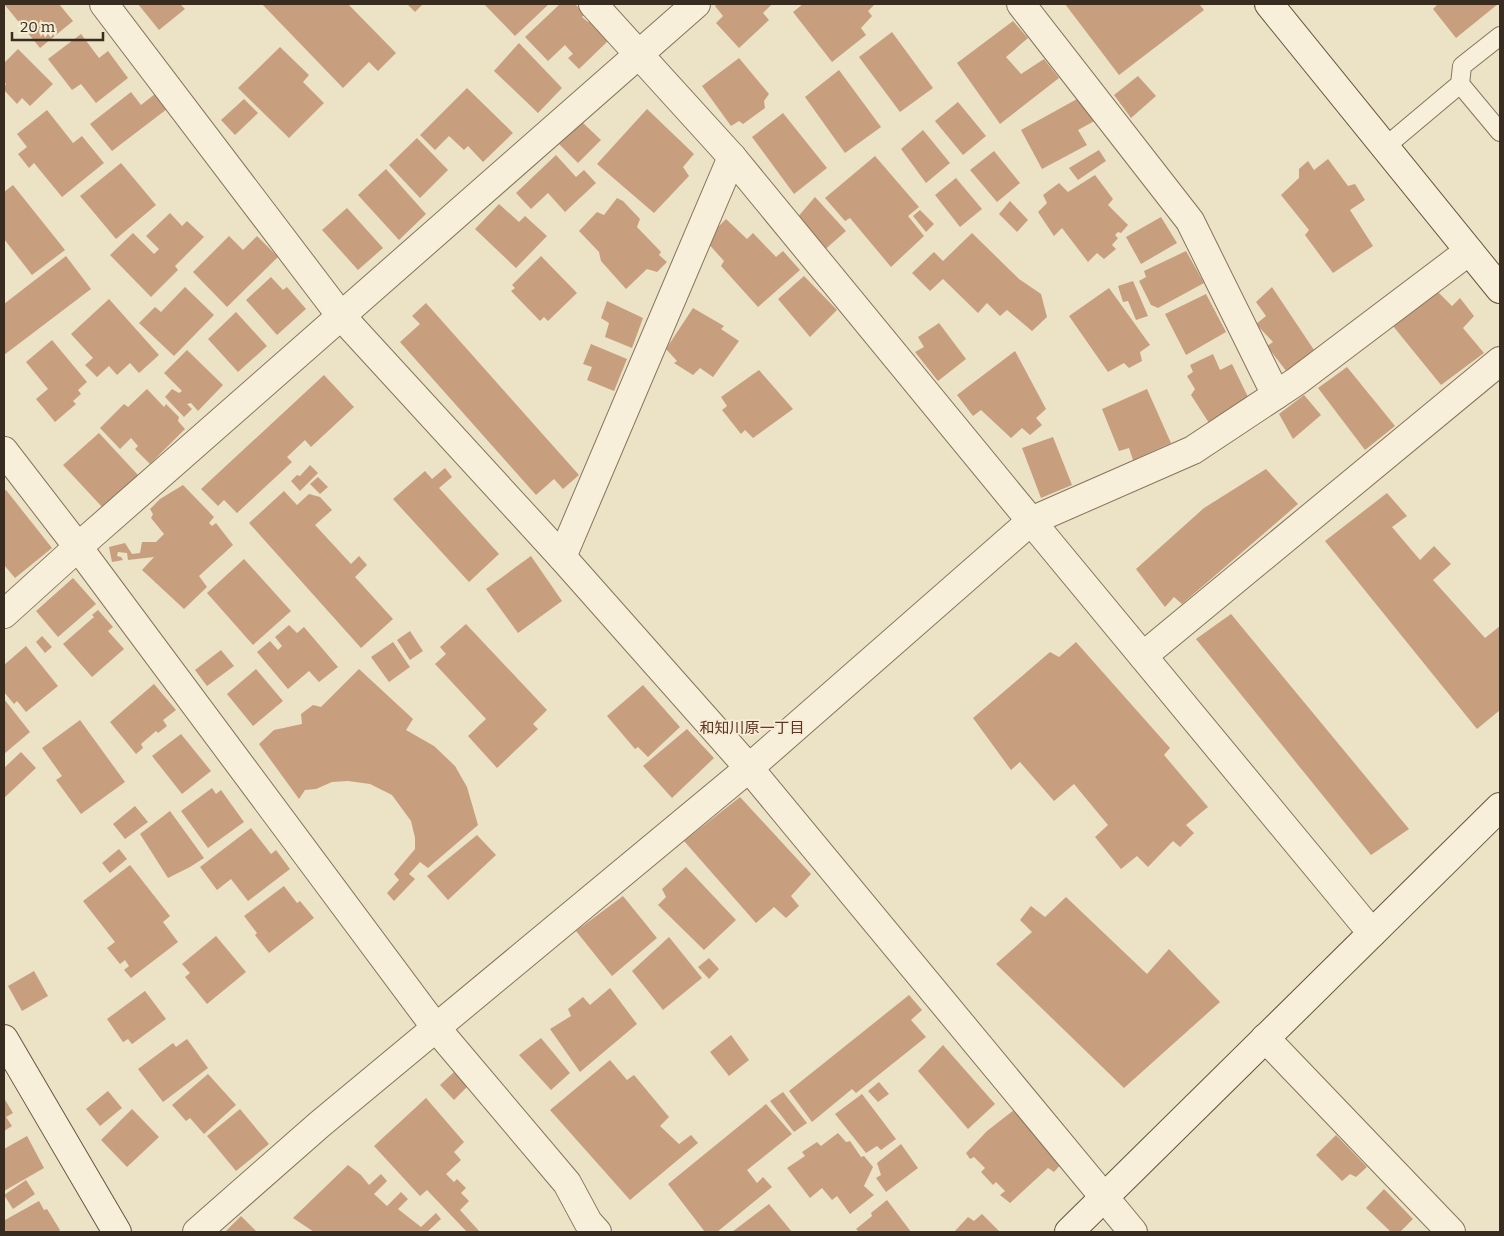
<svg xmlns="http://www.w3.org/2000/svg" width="1504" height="1236" font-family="Bitter,'Noto Sans JP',serif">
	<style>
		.building { fill: #c89f7e }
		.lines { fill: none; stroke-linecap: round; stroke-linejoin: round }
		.lane-casing { stroke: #86745c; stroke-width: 20 }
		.street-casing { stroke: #86745c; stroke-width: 30 }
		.secondary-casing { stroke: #685540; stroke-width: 30 }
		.lane { stroke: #f7efd9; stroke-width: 18 }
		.street { stroke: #f7efd9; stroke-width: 28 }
		.secondary { stroke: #f7efd9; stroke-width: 28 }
		.labels { text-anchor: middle; stroke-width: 4; stroke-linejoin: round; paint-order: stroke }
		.neighbourhood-label { font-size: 15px; fill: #613121; stroke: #f4ecd5 }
	</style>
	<rect width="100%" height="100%" fill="#ece2c6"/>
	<g class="building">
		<path d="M4 4H59L73 21 40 48Z"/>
		<path d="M138 4H180L185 9 159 30Z"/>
		<path d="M262 4H348L396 53 378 71 369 62 343 88Z"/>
		<path d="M407 4H423L415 12Z"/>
		<path d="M484 4H549L515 36Z"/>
		<path d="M560 4H575L585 14 582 17 588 22 591 21 609 40 579 69 568 58 573 54 565 45 548 61 525 37Z"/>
		<path d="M717 4H772L763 13 769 20 739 48 716 23 723 16 715 6Z"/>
		<path d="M803 4H875L868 11 872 16 861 28 866 35 832 62 793 12Z"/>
		<path d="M1065 4H1199L1204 10 1119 75Z"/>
		<path d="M1438 4H1498L1456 38 1433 9Z"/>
		<path d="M1013 21 1028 38 1006 57 1021 74 1044 59 1059 78 1000 124 957 63Z"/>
		<path d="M892 32 933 88 900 112 859 57Z"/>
		<path d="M81 34 99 58 108 51 128 78 96 103 81 84 72 90 48 59Z"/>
		<path d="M519 43 562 88 538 113 494 71Z"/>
		<path d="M280 47 309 75 303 82 324 103 289 138 238 88Z"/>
		<path d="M18 49 53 84 30 106 22 98 17 104 4 90V86L6 84 4 81V63Z"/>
		<path d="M739 58 769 94 764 101 765 108 743 124 739 121 731 126 702 86Z"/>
		<path d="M839 70 881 127 845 153 805 97Z"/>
		<path d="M1138 76 1156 96 1131 118 1114 95Z"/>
		<path d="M467 88 513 133 483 162 468 146 464 150 449 136 435 150 420 135Z"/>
		<path d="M131 92 141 105 155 94 167 109 112 151 90 124Z"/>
		<path d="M244 99 258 113 235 135 221 120Z"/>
		<path d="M1077 99 1098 119 1078 130 1087 145 1042 169 1021 130Z"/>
		<path d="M958 102 986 136 963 155 935 121Z"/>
		<path d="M647 109 694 154 683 167 689 176 654 213 597 164Z"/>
		<path d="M47 110 73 143 82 136 104 163 62 197 34 163 29 168 18 154 27 147 17 134Z"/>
		<path d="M783 113 827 168 794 194 752 137Z"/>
		<path d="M582 122 601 140 578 163 559 144Z"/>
		<path d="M923 130 950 163 926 183 901 149Z"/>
		<path d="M417 138 448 170 420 198 389 165Z"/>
		<path d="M1099 150 1106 161 1078 180 1069 168Z"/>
		<path d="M994 151 1020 183 997 202 970 170Z"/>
		<path d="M556 155 576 177 584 170 596 183 565 212 548 193 531 209 516 193Z"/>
		<path d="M875 156 919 207 908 216 924 236 891 267 850 218 845 221 825 198Z"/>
		<path d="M1328 159 1348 186 1355 184 1365 200 1350 210 1373 246 1333 273 1305 235 1309 230 1281 195 1299 178V169L1308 161 1314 170Z"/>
		<path d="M121 163 156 205 116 239 80 196Z"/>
		<path d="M386 169 426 214 399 240 358 195Z"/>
		<path d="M1095 175 1113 199 1108 205 1128 225 1121 233 1118 232 1115 235 1118 238 1112 245 1116 249 1104 259 1097 253 1088 262 1062 228 1054 236 1038 212 1047 203 1043 195 1059 183 1068 192Z"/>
		<path d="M956 178 982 209 960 227 935 195Z"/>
		<path d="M13 185 65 250 32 275 4 239V192Z"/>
		<path d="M815 197 846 231 822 252 796 219Z"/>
		<path d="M617 198 623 201 640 219 637 227 661 252 659 255 667 262 657 272 647 269 626 289 601 261 599 252 579 231 597 212 604 215Z"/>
		<path d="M1010 201 1028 220 1017 232 999 214Z"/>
		<path d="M499 204 519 222 525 216 547 236 516 268 475 229Z"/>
		<path d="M347 208 383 248 358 270 322 230Z"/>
		<path d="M920 210 934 224 926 232 913 216Z"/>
		<path d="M170 213 182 226 187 221 204 237 175 266 178 270 151 297 110 255 133 233 154 254 159 249 146 236Z"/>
		<path d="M1161 217 1177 243 1141 264 1126 237Z"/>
		<path d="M726 219 747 239 753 233 776 257 783 251 800 270 758 307 721 266 724 261 705 240Z"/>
		<path d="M972 233 1019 279 1041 294 1047 317 1032 331 1007 310 1000 316 987 303 978 313 943 279 930 291 912 273 934 252 943 261Z"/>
		<path d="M229 236 243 250 257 236 278 257 227 307 193 272Z"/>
		<path d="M1186 251 1204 283 1158 308 1151 305 1139 281 1146 277 1144 271Z"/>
		<path d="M66 256 91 289 4 355V304Z"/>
		<path d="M541 256 577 293 548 321 544 317 540 321 511 291 515 288 512 285Z"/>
		<path d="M804 276 837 310 810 337 778 299Z"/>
		<path d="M271 277 283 290 287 287 306 309 277 335 246 300Z"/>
		<path d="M1133 281 1148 316 1136 320 1128 301 1123 302 1118 286Z"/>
		<path d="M185 287 214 315 174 356 139 323 155 307 161 312Z"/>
		<path d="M1272 287 1314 350 1287 372 1267 346 1273 342 1256 324 1266 316 1256 302Z"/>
		<path d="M1109 288 1150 345 1140 352 1142 361 1129 368 1124 363 1108 372 1069 316Z"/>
		<path d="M1438 292 1452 306 1460 298 1474 316 1463 328 1484 353 1441 385 1393 326Z"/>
		<path d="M1206 294 1226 332 1186 355 1165 314Z"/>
		<path d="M109 299 159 355 139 373 130 363 117 375 109 366 97 377 85 365 93 358 71 334Z"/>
		<path d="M607 301 643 318 632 348 605 337 609 323 601 318Z"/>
		<path d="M426 303 579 475 563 489 554 479 536 495 400 342 420 324 412 316Z"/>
		<path d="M693 308 724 326 721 329 739 341 713 377 700 368 693 375 674 363 677 361 666 349Z"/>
		<path d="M236 312 267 346 238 372 208 339Z"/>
		<path d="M939 323 966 359 938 381 915 352 924 347 918 337Z"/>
		<path d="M52 340 87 382 78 390 81 394 73 401 76 404 55 422 36 399 48 389 26 362Z"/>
		<path d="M591 344 627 359 614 391 587 380 592 367 583 364Z"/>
		<path d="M187 350 223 385 198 411 191 403 187 404 192 409 184 417 165 397 172 389 179 393 182 391 164 373Z"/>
		<path d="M1015 351 1046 409 1036 418 1042 425 1030 435 1022 428 1011 438 981 410 973 416 957 395Z"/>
		<path d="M1213 354 1220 370 1232 364 1249 399 1209 423 1191 395 1195 389 1187 376 1193 372 1190 365Z"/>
		<path d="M1347 367 1395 426 1365 450 1318 388Z"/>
		<path d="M759 370 793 409 753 438 745 430 741 434 722 410 727 406 721 397Z"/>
		<path d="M324 375 354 407 311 447 305 440 287 457 292 462 237 513 224 500 218 506 201 489Z"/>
		<path d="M147 389 164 407 166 404 179 417 178 421 185 429 150 464 135 449 138 446 131 438 120 449 100 428 124 404 128 407Z"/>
		<path d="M1147 389 1171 443 1133 460 1129 448 1119 451 1102 409Z"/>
		<path d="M1304 395 1321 415 1293 439 1279 414Z"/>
		<path d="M99 433 138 475 103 508 63 465Z"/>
		<path d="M1053 437 1072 485 1041 498 1022 448Z"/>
		<path d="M310 465 318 473 300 491 291 481 297 475 300 476Z"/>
		<path d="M445 468 452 477 439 488 499 554 469 582 393 499 425 471 432 479Z"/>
		<path d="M1266 469 1298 504 1182 604 1174 597 1165 607 1136 569 1204 508Z"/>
		<path d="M318 477 328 487 320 494 310 484Z"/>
		<path d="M183 485 214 517 209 523 212 526 216 523 233 545 199 576 207 587 184 609 142 570 154 557 128 560 127 553 118 552 117 556 121 557 123 560 112 562 109 547 125 543 132 554 140 553 142 542H156L164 534 151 518 153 514 150 509 160 499Z"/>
		<path d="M6 490 52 548 15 578 4 565V491Z"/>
		<path d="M284 491 297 505 309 494 320 497 332 510 315 525 351 564 359 556 367 565 355 577 393 619 361 648 249 523Z"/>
		<path d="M1387 493 1407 516 1392 527 1420 560 1434 546 1451 564 1433 580 1485 638 1500 626V710L1477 729 1325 541Z"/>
		<path d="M531 556 562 601 518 633 486 589Z"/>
		<path d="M244 559 291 611 253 645 207 593Z"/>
		<path d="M73 578 96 604 58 637 36 611Z"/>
		<path d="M98 610 113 627 108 631 124 649 92 677 63 644 94 617 92 615Z"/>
		<path d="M1231 614 1409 829 1371 855 1196 639Z"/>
		<path d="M466 624 547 710 533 724 538 729 497 768 468 736 486 719 435 664 446 654 440 647Z"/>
		<path d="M289 625 297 633 304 627 338 667 319 682 309 671 288 689 257 652 270 641 278 650 282 646 275 637Z"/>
		<path d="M410 631 423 651 410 660 397 640Z"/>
		<path d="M42 636 52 647 45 653 36 642Z"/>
		<path d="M393 642 410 667 389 682 371 657Z"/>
		<path d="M1076 642 1170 748 1164 755 1208 807 1186 825 1194 833 1180 847 1173 841 1148 867 1137 856 1121 869 1095 837 1108 825 1074 784 1054 801 1020 762 1011 770 973 718 1050 652 1059 657Z"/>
		<path d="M26 646 58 686 26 712 17 701 14 704 4 692V665Z"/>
		<path d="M221 650 234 666 207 686 195 670Z"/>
		<path d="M256 669 283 701 253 726 227 694Z"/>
		<path d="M359 669 413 719 406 730 434 746 455 766 467 787 478 825 428 868 420 862 409 874 415 879 394 901 387 893 399 880 394 874 415 849V838L411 821 392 795 370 784 348 781 332 782 316 789 305 790 299 799 259 744 274 730 302 724 301 714 313 705 321 707Z"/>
		<path d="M154 684 176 710 163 720 167 726 158 733 156 731 141 744 143 748 136 754 110 722Z"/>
		<path d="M643 685 680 727 648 757 638 747 635 749 607 716Z"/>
		<path d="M4 699 30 732 4 754Z"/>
		<path d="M80 720 125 782 81 814 56 780 62 776 42 748Z"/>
		<path d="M687 729 714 758 672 798 643 766Z"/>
		<path d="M181 734 211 771 182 794 152 756Z"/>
		<path d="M21 752 36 768 4 798V768Z"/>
		<path d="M212 788 216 794 221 790 244 822 208 848 181 811Z"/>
		<path d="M740 797 811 874 791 896 799 906 786 918 774 907 756 923 684 841Z"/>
		<path d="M135 806 148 822 125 839 113 824Z"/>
		<path d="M170 811 204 858 190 867 168 878 140 834Z"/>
		<path d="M251 828 271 854 276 850 290 869 248 901 231 879 217 890 200 867Z"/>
		<path d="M477 835 496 855 448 900 427 876Z"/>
		<path d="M119 849 127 859 110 873 102 863Z"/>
		<path d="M130 865 170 916 163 922 178 942 131 978 124 970 129 966 125 960 120 964 107 948 115 942 83 901Z"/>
		<path d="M686 867 736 920 704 950 658 905 666 897 662 889Z"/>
		<path d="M284 886 297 903 300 901 314 918 269 953 255 935 257 933 244 916Z"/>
		<path d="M623 896 657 938 612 976 576 931Z"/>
		<path d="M1066 897 1147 974 1169 949 1220 1002 1124 1088 996 964 1032 932 1020 920 1031 906 1045 917Z"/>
		<path d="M216 936 246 972 207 1004 185 977 190 973 182 964Z"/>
		<path d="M669 937 702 978 663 1010 632 971Z"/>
		<path d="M709 958 719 969 709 979 698 967Z"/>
		<path d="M34 971 48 996 22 1011 8 986Z"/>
		<path d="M610 988 637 1024 580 1072 550 1029 571 1016 568 1009 583 997 590 1005Z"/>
		<path d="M145 991 166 1019 132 1044 128 1039 123 1042 107 1019Z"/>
		<path d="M909 995 922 1010 911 1020 926 1037 856 1093 852 1089 812 1122 789 1091Z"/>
		<path d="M731 1035 749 1060 729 1076 710 1052Z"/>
		<path d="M541 1038 570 1073 551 1090 519 1055Z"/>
		<path d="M187 1039 208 1068 163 1102 138 1069 173 1043 176 1047Z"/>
		<path d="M943 1045 995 1104 968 1129 918 1071Z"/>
		<path d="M610 1060 627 1080 634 1075 669 1117 660 1126 679 1144 691 1135 698 1143 630 1200 550 1110Z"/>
		<path d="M454 1072 468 1086 454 1100 440 1085Z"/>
		<path d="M208 1074 236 1105 204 1134 190 1118 186 1121 172 1105Z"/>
		<path d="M879 1082 889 1094 878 1102 868 1091Z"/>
		<path d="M108 1091 122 1108 100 1126 86 1109Z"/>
		<path d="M783 1092 807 1123 794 1132 770 1101Z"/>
		<path d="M862 1094 896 1139 881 1150 877 1146 866 1153 835 1114Z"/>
		<path d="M4 1098 13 1113 6 1117 12 1126 4 1131Z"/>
		<path d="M426 1098 464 1142 454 1152 461 1160 446 1174 454 1182 457 1179 466 1188 461 1193 469 1201 460 1210 480 1232H467L427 1190 420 1196 374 1146Z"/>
		<path d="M766 1104 792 1134 747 1170 757 1183 763 1177 772 1187 717 1232H705L668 1184Z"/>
		<path d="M132 1109 159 1137 127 1167 101 1140Z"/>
		<path d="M240 1109 269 1144 236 1171 207 1136Z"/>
		<path d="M1014 1110 1063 1162 1054 1172 1048 1168 1010 1203 1000 1195 1005 1191 996 1182 993 1185 981 1172 985 1168 974 1157 970 1159 966 1153 987 1131Z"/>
		<path d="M838 1133 846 1142 850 1141 861 1157 864 1156 873 1167 864 1186 874 1195 850 1214 837 1196 832 1200 822 1188 810 1198 787 1168 805 1156 802 1152 817 1142 821 1146Z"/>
		<path d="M1336 1135 1367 1167 1356 1177 1350 1174 1342 1181 1316 1155Z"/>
		<path d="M27 1136 44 1168 4 1191V1149Z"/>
		<path d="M901 1144 918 1168 886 1192 876 1178 881 1175 877 1163Z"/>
		<path d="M348 1165 361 1175 369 1185 381 1174 387 1181 374 1194 387 1206 401 1192 408 1199 398 1209 421 1227 436 1213 441 1219 427 1232H314L293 1218Z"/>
		<path d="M26 1180 35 1194 13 1209 4 1195Z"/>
		<path d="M1384 1189 1413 1219 1400 1232H1391L1366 1208Z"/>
		<path d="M887 1200 911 1232H859L856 1229 872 1216 871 1213Z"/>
		<path d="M39 1201 44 1210 47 1209 60 1230 58 1232H4V1222L5 1220Z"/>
		<path d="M769 1204 792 1232H732Z"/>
		<path d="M982 1214 1000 1232H954L968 1217 974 1221Z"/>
		<path d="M241 1216 257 1232H225Z"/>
	</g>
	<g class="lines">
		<g class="lane-casing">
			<g id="lane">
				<path d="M1460 84 1500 132"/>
				<path d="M1385 147 1460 84 1462 66 1500 36"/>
			</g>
		</g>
		<g class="street-casing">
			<g id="street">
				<path d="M104 4 341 316 562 557 749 768 1133 1232"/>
				<path d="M593 4 732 157 1031 521 1372 933"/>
				<path d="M1021 4 1190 221 1276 395"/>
				<path d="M4 451 78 547 436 1028 567 1183 588 1222 597 1232"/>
				<path d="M562 557 732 157"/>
				<path d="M4 614 78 547 696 4"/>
				<path d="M1143 656 1500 361"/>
				<path d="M1265 1038 1451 1232"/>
				<path d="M197 1232 320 1124 749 768 1031 521 1193 450 1297 381 1469 251"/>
			</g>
		</g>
		<g class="secondary-casing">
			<g id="secondary">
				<path d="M1269 4 1500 289"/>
				<path d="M4 1039 117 1232"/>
				<path d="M1069 1232 1500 807"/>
			</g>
		</g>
		<use href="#lane" class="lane"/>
		<use href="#street" class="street"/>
		<use href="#secondary" class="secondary"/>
	</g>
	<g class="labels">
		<g class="neighbourhood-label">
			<text x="752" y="733">和知川原一丁目</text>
		</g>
	</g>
	<rect width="1504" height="1236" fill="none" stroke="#372c1f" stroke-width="10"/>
	<path d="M12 32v8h91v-8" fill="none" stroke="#372c1f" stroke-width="2.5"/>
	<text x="20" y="32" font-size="15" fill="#372c1f" stroke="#f4ecd5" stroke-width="4" paint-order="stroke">20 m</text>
</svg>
